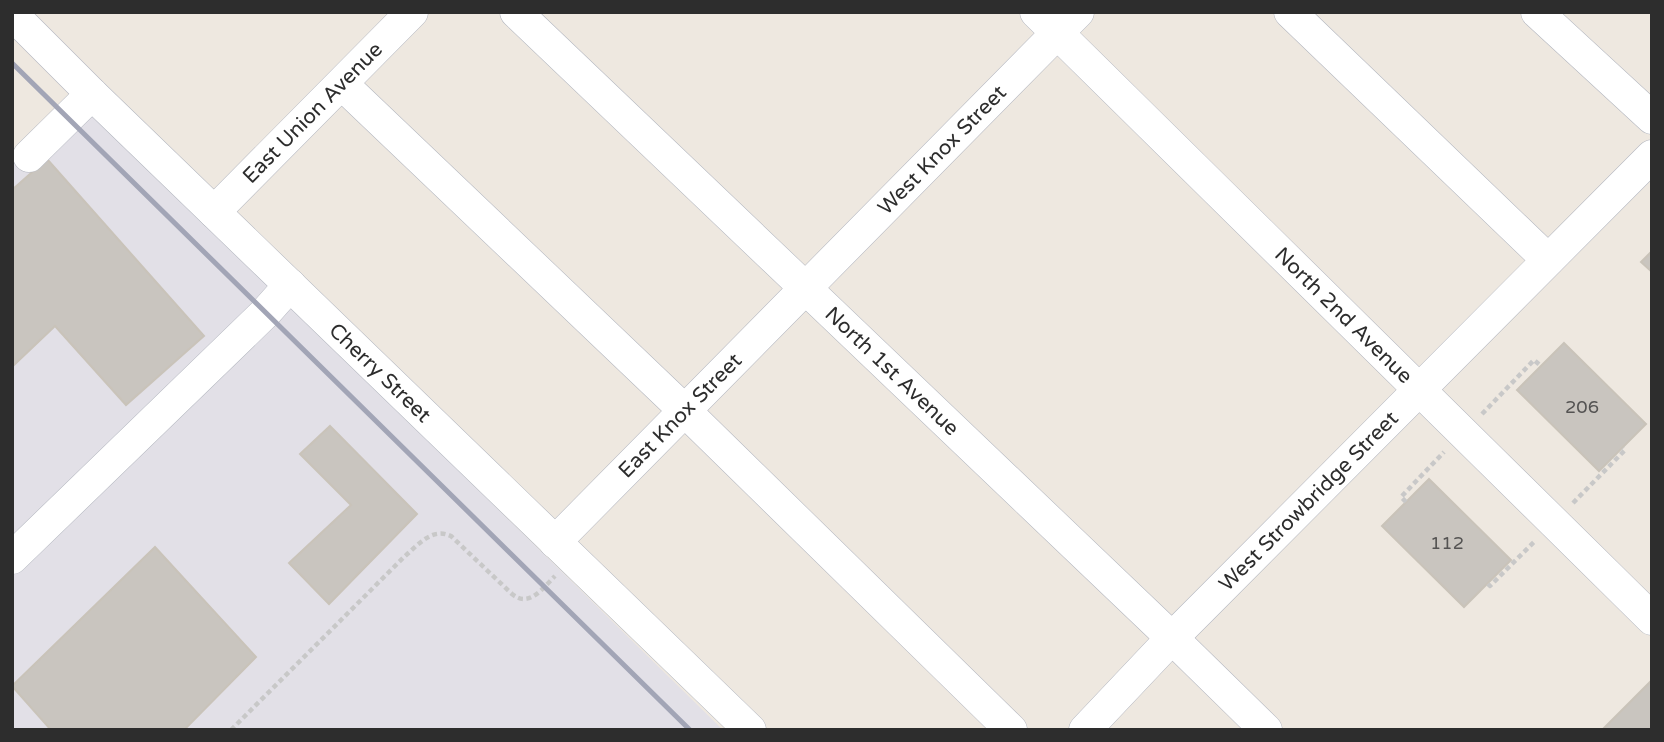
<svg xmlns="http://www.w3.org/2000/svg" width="1664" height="742" font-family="'Varela Round',sans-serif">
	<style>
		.industrial { fill: #e2e0e7 }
		.building { fill: #c9c5bf; stroke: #c9c3b9; stroke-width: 2 }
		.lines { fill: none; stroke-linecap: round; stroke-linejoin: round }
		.minor-casing { stroke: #b3b6bf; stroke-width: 33 }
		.path { stroke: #c8c8c8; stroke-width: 4.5; stroke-dasharray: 5 3.5; stroke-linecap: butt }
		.minor { stroke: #fff; stroke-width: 32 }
		.rail { stroke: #a2a5b6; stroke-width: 5 }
		.labels { text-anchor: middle; stroke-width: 5; stroke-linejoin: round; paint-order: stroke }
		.number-label { font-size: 18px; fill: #545352 }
		.street-label { font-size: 21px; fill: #2d2d2d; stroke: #fff }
	</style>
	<rect width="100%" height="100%" fill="#eee8e0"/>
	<path class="industrial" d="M73 92 192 209 723 730H12V154Z"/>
	<g class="building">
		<path d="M47 159 204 336 126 405 55 326 12 367V190Z"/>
		<path d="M1652 251V272L1641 262Z"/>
		<path d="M1564 343 1646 424 1599 471 1517 390Z"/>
		<path d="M330 426 417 514 329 604 289 563 351 505 300 454Z"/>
		<path d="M1429 479 1511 560 1464 607 1382 526Z"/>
		<path d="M155 547 256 657 184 730H51L12 686Z"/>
		<path d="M1652 680V730H1602Z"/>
	</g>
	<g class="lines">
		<g class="minor-casing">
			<g id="minor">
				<path id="s1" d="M516 12 1172 638 1266 730"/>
				<path id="s2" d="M1036 12 1652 619"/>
				<path d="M1290 12 1548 260"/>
				<path d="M1537 12 1652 118"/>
				<path id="s3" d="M12 14 92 94 750 730"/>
				<path d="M342 84 685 411 1011 730"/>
				<path d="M29 156 92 94"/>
				<path id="s4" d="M214 212 412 12"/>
				<path id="s5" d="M555 542 1078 12"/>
				<path d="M12 558 266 312 290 285"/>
				<path id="s6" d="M1085 730 1172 638 1652 156"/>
			</g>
		</g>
		<g class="path">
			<path d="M1482 414 1534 360 1541 366"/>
			<path d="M1406 502 1401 497 1444 452"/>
			<path d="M1573 503 1625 450 1623 448"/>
			<path d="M1488 584 1490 586 1534 542"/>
			<path d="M231 730 404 557C418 545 432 527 451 536L512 594C529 608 542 589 555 576"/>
		</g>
		<use href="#minor" class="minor"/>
		<path class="rail" d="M12 63 690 730"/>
	</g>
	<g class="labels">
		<g class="number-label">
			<text x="1582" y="413">206</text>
			<text x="1447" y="549">112</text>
		</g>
		<g class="street-label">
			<text dy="7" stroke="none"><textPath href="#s4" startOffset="140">East Union Avenue</textPath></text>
			<text dy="7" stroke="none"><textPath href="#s5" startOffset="551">West Knox Street</textPath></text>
			<text dy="7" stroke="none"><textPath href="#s2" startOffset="432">North 2nd Avenue</textPath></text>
			<text dy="7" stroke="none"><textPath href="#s1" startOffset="520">North 1st Avenue</textPath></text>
			<text dy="7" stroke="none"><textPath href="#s3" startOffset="514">Cherry Street</textPath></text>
			<text dy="7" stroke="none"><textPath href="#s5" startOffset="178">East Knox Street</textPath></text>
			<text dy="7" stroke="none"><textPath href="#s6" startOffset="320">West Strowbridge Street</textPath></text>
		</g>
	</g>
	<rect width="1664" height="742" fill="none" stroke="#2d2d2d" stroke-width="28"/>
</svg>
